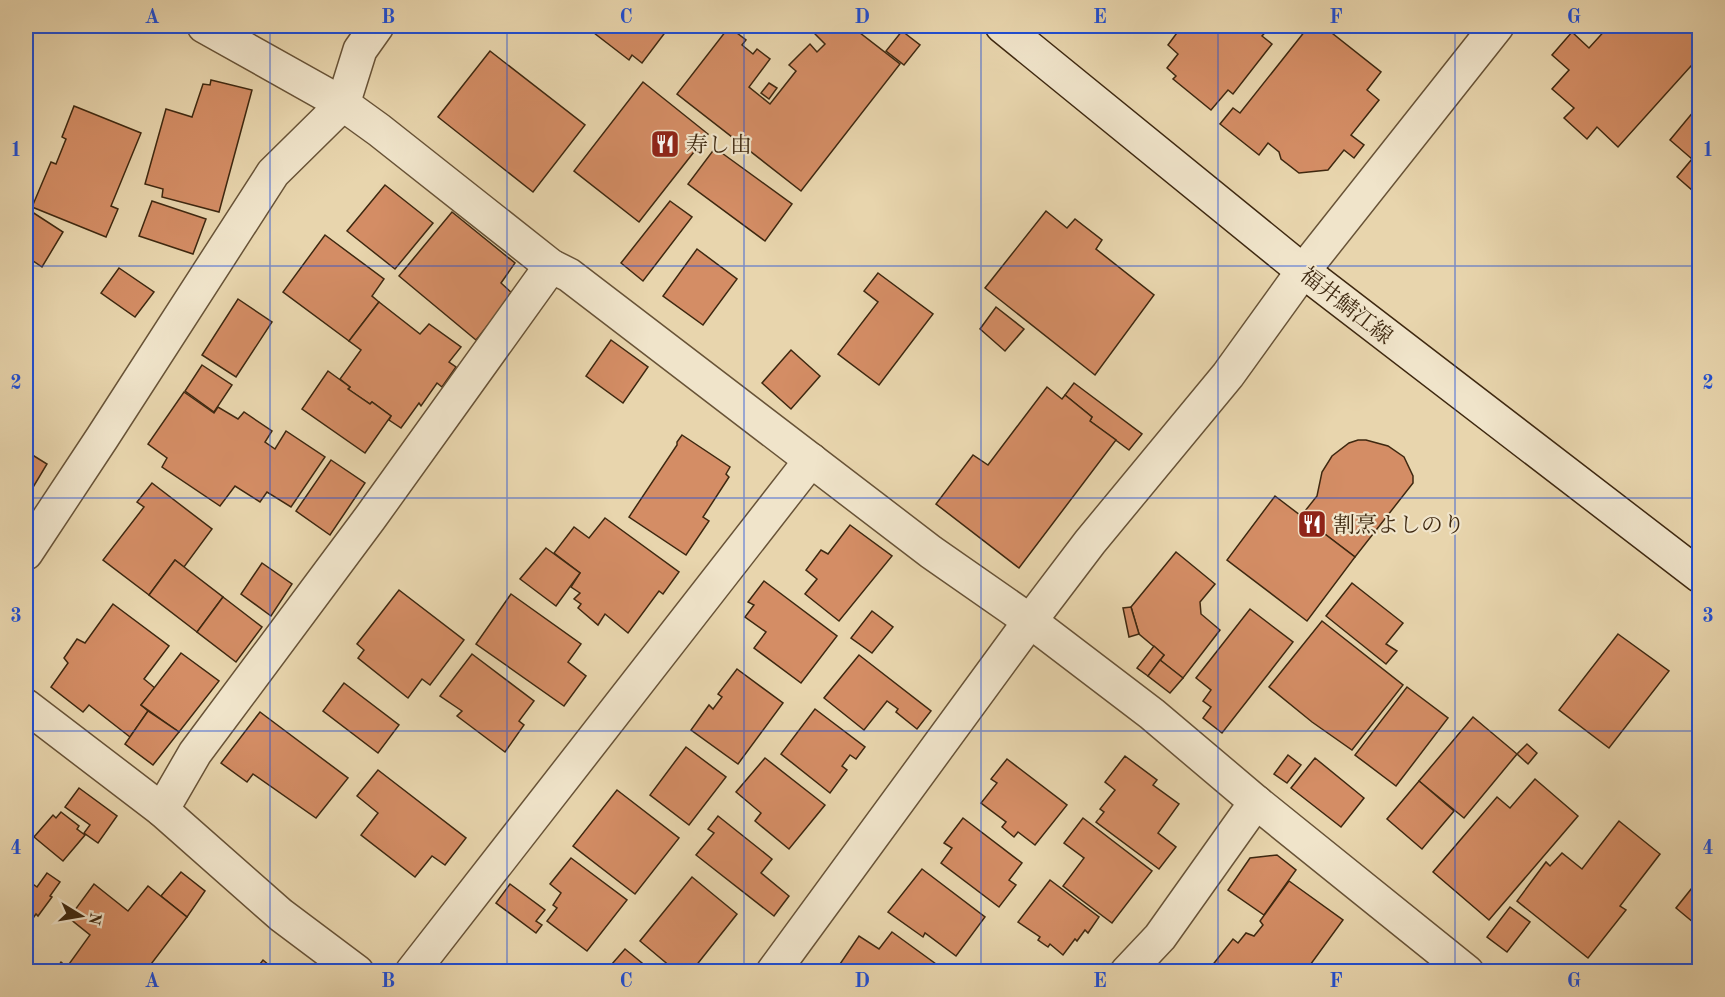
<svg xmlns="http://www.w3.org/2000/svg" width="1725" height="997" font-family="'Old Standard TT','Noto Serif JP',serif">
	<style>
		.building { fill: #d48d65; stroke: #3e2810; stroke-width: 1.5 }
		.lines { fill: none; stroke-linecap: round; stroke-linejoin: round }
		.street-casing { stroke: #685337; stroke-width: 36 }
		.secondary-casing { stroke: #3e2810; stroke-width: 36 }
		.street { stroke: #f0e4ca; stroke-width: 33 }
		.secondary { stroke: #f0e4ca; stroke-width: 33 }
		.grid { fill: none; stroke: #1d4ed8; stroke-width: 1.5; stroke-opacity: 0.55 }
		.labels { text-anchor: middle; stroke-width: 4.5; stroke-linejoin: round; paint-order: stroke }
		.poi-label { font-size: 22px; fill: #3e2810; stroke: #f0e4ca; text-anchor: start }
		.street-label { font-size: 22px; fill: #3e2810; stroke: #f0e4ca }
		.neatline { fill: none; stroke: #1d4ed8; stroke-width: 2 }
		.grid-label { font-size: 20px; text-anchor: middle; font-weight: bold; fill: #1d4ed8 }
	</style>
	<rect width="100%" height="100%" fill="#e8d5ad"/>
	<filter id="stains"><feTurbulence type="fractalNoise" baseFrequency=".00333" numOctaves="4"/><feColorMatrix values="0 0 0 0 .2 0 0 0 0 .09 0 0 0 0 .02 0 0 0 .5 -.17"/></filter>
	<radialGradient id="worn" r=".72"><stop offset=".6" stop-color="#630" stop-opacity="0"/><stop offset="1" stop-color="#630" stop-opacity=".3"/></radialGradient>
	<g class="building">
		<path d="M585 26H670L642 63 632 55 629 60Z"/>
		<path d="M821 26H851L900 64 801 191 677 94 729 27 746 40 742 45 753 54 757 49 770 59 749 87 770 104 796 71 789 65 810 44 817 52 825 44 815 34Z"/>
		<path d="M1182 26H1271L1262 36 1272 44 1233 94 1228 90 1211 110 1173 79 1176 76 1167 68 1178 54 1168 45Z"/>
		<path d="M1309 26H1323L1381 72 1367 90 1379 100 1351 135 1364 145 1354 158 1344 150 1328 170 1299 173 1281 159 1279 152 1268 143 1259 155 1220 124 1233 108 1240 113Z"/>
		<path d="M1573 26H1588L1582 33Z"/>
		<path d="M1609 26H1700V56L1618 147 1597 127 1587 139 1564 118 1574 108 1552 89 1569 70 1552 55 1572 32 1589 48Z"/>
		<path d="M902 31 920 45 904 65 886 51Z"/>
		<path d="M490 51 585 125 533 192 438 117Z"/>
		<path d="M211 80 252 90 219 212 162 197 163 189 145 184 166 109 192 117 203 84 210 85Z"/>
		<path d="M643 82 708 134 639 222 574 171Z"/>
		<path d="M769 83 777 88 769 99 761 93Z"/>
		<path d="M74 106 141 133 111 206 118 209 106 237 32 207 51 162 56 164 66 139 62 137Z"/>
		<path d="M1694 111 1700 116V197L1677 177 1692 159 1670 140Z"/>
		<path d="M715 148 792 204 765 241 688 184Z"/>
		<path d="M385 185 433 223 395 269 347 231Z"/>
		<path d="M152 201 206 219 193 254 139 236Z"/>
		<path d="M670 201 692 217 643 281 621 263Z"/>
		<path d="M26 208 63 232 42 267 26 256Z"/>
		<path d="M1046 211 1067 228 1075 219 1102 240 1096 249 1154 295 1095 375 985 288Z"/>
		<path d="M452 212 515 263 501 283 513 294 476 340 399 276Z"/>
		<path d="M325 235 384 279 372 296 379 302 349 341 283 292Z"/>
		<path d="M697 249 737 279 703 325 663 296Z"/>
		<path d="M119 268 154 292 135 317 101 293Z"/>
		<path d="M878 273 933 314 879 385 838 354 878 302 864 291Z"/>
		<path d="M238 299 272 322 236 377 202 355Z"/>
		<path d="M379 302 420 334 429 324 461 347 449 362 456 367 442 387 437 383 421 406 419 403 401 428 389 420 391 416 372 402 370 404 348 389 350 387 340 379 361 350 349 341Z"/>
		<path d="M996 307 1024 329 1005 351 980 329Z"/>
		<path d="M611 340 648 367 623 403 586 376Z"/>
		<path d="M791 350 820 376 791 409 762 383Z"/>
		<path d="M202 365 232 385 214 412 185 391Z"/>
		<path d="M328 371 350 387 348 389 370 404 372 402 391 416 365 453 302 409Z"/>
		<path d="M1074 383 1142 434 1129 450 1090 421 1092 417 1065 395Z"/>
		<path d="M1047 387 1062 399 1065 395 1092 417 1090 421 1116 440 1019 568 936 504 973 455 988 465Z"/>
		<path d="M184 392 214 413 218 407 238 419 244 412 272 431 265 442 275 449 286 431 325 457 291 507 267 492 260 502 235 486 220 506 162 467 167 458 148 444Z"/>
		<path d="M682 435 730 467 726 474 729 477 703 517 709 521 686 555 629 517 677 445V442Z"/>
		<path d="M1358 440H1366L1388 446 1404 457 1413 476V483L1355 557 1301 516 1317 496 1322 472 1332 456 1349 443Z"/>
		<path d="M26 451 47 464 26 499Z"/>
		<path d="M331 460 365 483 330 535 296 511Z"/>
		<path d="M152 483 212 529 184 567 175 560 149 595 103 560 144 507 137 502Z"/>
		<path d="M1275 496 1355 557 1307 621 1227 560Z"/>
		<path d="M605 518 679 572 663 594 659 591 628 633 605 614 598 625 578 608 581 604 574 599 580 593 571 587 580 573 554 553 574 527 589 538Z"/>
		<path d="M850 525 892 556 839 621 805 594 817 579 806 570 821 550 828 554Z"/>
		<path d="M546 548 580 573 556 606 520 579Z"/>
		<path d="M1176 552 1215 584 1200 602 1201 614 1220 630 1183 678 1160 660 1164 655 1139 634 1131 607Z"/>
		<path d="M175 560 223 597 197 632 149 595Z"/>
		<path d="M262 563 292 584 271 616 241 594Z"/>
		<path d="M764 581 837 636 801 683 754 648 766 632 745 617 754 605 748 602Z"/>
		<path d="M1352 583 1403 623 1386 644 1397 651 1386 664 1326 616Z"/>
		<path d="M399 590 464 640 430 685 422 679 408 698 358 658 364 650 357 644Z"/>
		<path d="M511 594 581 644 568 662 586 676 564 706 476 644Z"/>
		<path d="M223 597 262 627 236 662 197 632Z"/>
		<path d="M113 604 169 646 144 679 155 688 141 705 148 711 130 737 89 705 83 712 51 687 68 663 64 658 77 639 85 643Z"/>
		<path d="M1131 607 1139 634 1129 637 1123 608Z"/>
		<path d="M1250 609 1293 642 1222 733 1203 718 1211 707 1203 701 1211 690 1196 678Z"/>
		<path d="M872 611 893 627 872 653 851 638Z"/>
		<path d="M1322 621 1403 685 1352 750 1312 722 1269 687Z"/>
		<path d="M1618 634 1669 671 1609 748 1559 710Z"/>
		<path d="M1154 646 1164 655 1148 676 1137 668Z"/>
		<path d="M181 653 219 681 179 732 141 705Z"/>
		<path d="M472 654 534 701 519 721 524 725 505 752 457 716 462 711 440 696Z"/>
		<path d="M859 655 931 711 917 729 896 712 898 709 887 701 864 730 824 698Z"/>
		<path d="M1160 660 1183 678 1170 693 1148 676Z"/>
		<path d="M737 669 783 703 738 764 691 730 709 705 713 709 722 697 718 694Z"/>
		<path d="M344 683 399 725 378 753 323 711Z"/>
		<path d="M1407 687 1448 718 1396 786 1355 755Z"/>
		<path d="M815 709 865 747 856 759 850 755 842 766 847 770 830 793 781 754Z"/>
		<path d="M148 711 179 732 153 765 125 744Z"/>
		<path d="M260 712 348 778 316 818 253 774 247 782 221 763Z"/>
		<path d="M1473 717 1517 754 1464 818 1419 781Z"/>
		<path d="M1527 744 1537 753 1528 764 1517 754Z"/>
		<path d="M686 747 726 777 689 825 650 795Z"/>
		<path d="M1288 755 1301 765 1287 783 1274 774Z"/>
		<path d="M1125 756 1157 780 1153 785 1179 804 1158 833 1176 847 1159 869 1096 822 1104 812 1100 809 1115 790 1105 782Z"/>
		<path d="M765 758 825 805 789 849 755 821 761 813 736 792Z"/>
		<path d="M1315 758 1364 798 1341 827 1291 788Z"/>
		<path d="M1007 759 1067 805 1035 845 1018 832 1014 837 1002 827 1006 822 981 803 997 783 991 779Z"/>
		<path d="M378 770 466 838 445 865 432 856 415 877 361 835 378 813 357 796Z"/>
		<path d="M1535 779 1578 816 1489 920 1433 872 1497 797 1510 808Z"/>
		<path d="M1419 781 1454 811 1422 849 1387 819Z"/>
		<path d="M79 788 117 816 98 843 84 833 90 825 65 807Z"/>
		<path d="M617 790 679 838 635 894 573 846Z"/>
		<path d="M61 812 79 826 77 829 85 835 63 861 34 837 53 815 56 818Z"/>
		<path d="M718 816 772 859 761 873 789 896 774 916 696 855 714 833 708 829Z"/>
		<path d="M963 818 1022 863 1009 880 1016 885 999 907 941 863 952 848 944 843Z"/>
		<path d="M1083 818 1152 871 1112 923 1063 886 1084 858 1064 843Z"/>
		<path d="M1619 821 1660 854 1620 906 1626 910 1588 958 1517 901 1546 862 1550 866 1562 853 1582 869Z"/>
		<path d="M1277 855 1296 870 1264 915 1228 890 1250 858Z"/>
		<path d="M571 858 627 900 587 951 547 921 557 908 553 905 561 893 550 884Z"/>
		<path d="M922 869 985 917 956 956 925 933 923 937 888 912Z"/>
		<path d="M181 872 205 891 187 917 161 896Z"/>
		<path d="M47 873 60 882 50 896 52 897 38 916 36 914 26 928V888L30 882 37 887Z"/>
		<path d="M692 877 737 914 691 972H677L640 941Z"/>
		<path d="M1700 878V928L1676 908Z"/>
		<path d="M1050 880 1099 917 1088 933 1085 930 1077 941 1075 939 1063 955 1050 944 1048 947 1038 940 1040 937 1018 922Z"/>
		<path d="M1289 881 1343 920 1305 972H1216L1211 967 1233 939 1238 943 1246 933 1254 936 1263 925 1260 921Z"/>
		<path d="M94 884 128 911 148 886 187 917 145 972H54L61 962 67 967 90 935 69 918Z"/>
		<path d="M510 884 545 910 536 921 542 925 536 933 496 903Z"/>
		<path d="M1510 907 1530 922 1507 952 1487 937Z"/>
		<path d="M892 932 947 972H851L840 964 859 936 879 949Z"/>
		<path d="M625 949 653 972H605Z"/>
		<path d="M263 960 277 972H254Z"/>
	</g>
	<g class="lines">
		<g class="street-casing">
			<g id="street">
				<path d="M204 26 343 104 379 130 551 266 569 275 931 552 1030 621 1152 714 1256 802 1467 972"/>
				<path d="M26 553 102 438 273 173 343 104 360 50 377 26"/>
				<path d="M26 706 162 810 281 915 357 972"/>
				<path d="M162 810 195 753 370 518 551 266"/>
				<path d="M412 972 811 460"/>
				<path d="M773 972 1030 621 1090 542 1228 375 1303 271 1497 26"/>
				<path d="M1127 972 1160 937 1256 802"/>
			</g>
		</g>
		<g class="secondary-casing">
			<path id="secondary" d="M1002 26 1303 271 1700 576"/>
		</g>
		<use href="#street" class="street"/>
		<use href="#secondary" class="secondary"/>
	</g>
	<path class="grid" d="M270 26V972M507 26V972M744 26V972M981 26V972M1218 26V972M1455 26V972M26 266H1700M26 498H1700M26 731H1700"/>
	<defs>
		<g id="restaurant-square" transform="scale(1.5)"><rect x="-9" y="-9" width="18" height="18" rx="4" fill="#8f2418" stroke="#f0e4ca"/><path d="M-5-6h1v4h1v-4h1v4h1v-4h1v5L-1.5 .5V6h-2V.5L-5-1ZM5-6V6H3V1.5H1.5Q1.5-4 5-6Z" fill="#fff"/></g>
	</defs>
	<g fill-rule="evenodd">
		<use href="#restaurant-square" x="665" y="144"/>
		<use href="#restaurant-square" x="1312" y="524"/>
	</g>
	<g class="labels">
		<g class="poi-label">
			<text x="686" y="152">寿し由</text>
			<text x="1333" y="532">割烹よしのり</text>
		</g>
		<g class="street-label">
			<text transform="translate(1347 305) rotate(38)" y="8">福井鯖江線</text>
		</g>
	</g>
	<rect width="1725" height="997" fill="none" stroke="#e8d5ad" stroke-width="66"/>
	<g transform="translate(81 916) rotate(101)" stroke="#f0e4ca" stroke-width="4.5" paint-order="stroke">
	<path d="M0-4.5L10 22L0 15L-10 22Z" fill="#3e2810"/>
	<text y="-9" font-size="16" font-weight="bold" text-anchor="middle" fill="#3e2810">N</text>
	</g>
	<rect x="33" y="33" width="1659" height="931" class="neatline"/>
	<g class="grid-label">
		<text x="152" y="23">A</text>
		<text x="388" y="23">B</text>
		<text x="626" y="23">C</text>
		<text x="862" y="23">D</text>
		<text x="1100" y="23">E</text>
		<text x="1336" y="23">F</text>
		<text x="1574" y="23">G</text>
		<text x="16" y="156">1</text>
		<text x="1708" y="156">1</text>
		<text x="16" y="389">2</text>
		<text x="1708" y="389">2</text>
		<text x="16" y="622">3</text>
		<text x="1708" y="622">3</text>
		<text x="16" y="854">4</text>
		<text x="1708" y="854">4</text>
		<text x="152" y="987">A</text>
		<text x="388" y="987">B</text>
		<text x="626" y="987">C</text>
		<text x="862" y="987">D</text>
		<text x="1100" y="987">E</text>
		<text x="1336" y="987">F</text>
		<text x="1574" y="987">G</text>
	</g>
	<rect width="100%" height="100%" filter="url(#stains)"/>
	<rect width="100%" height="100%" fill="url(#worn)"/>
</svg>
